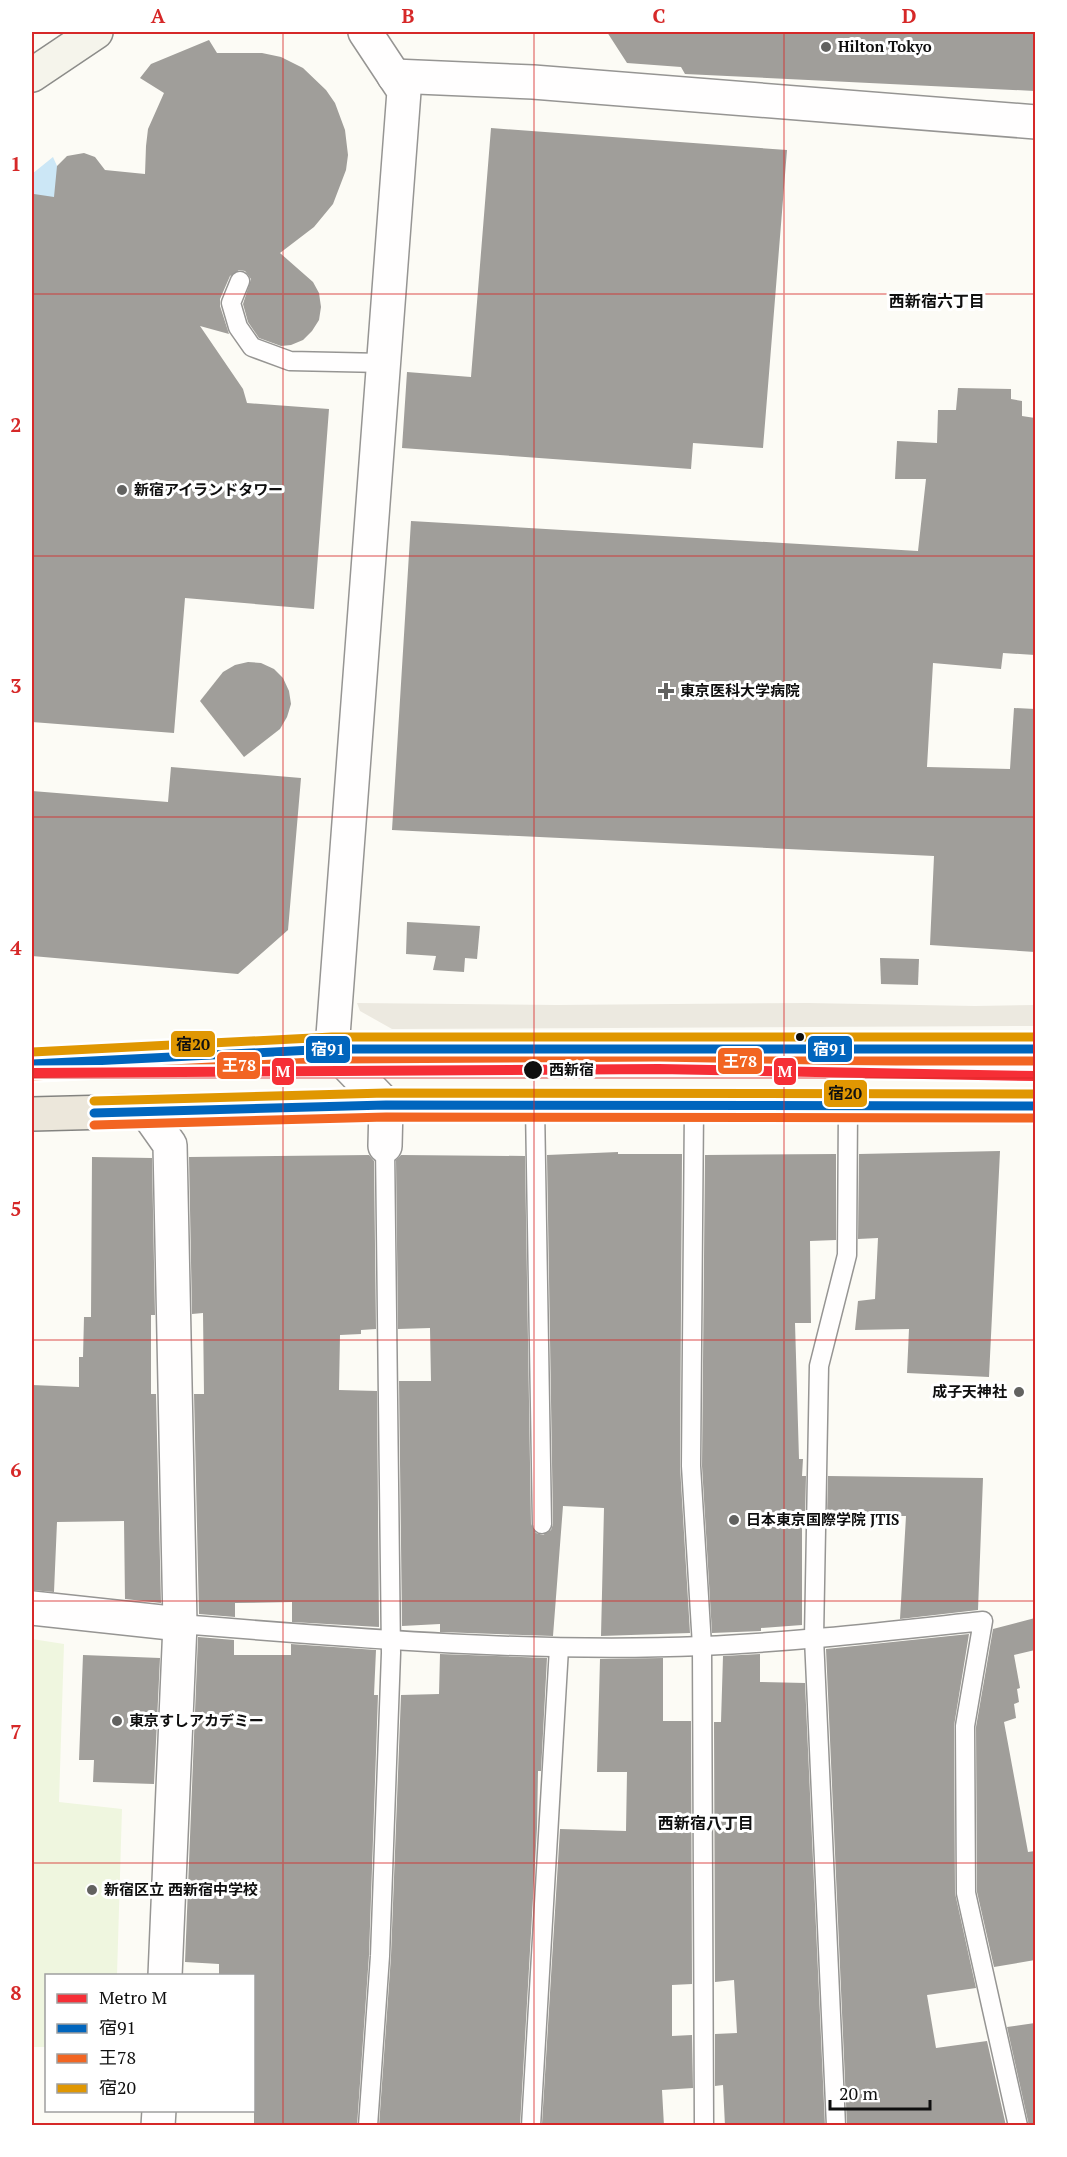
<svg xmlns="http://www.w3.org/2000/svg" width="1067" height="2157" font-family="'PT Serif','Noto Sans JP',serif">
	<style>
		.pitch { fill: #eff6df }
		.plaza { fill: #ece9e0 }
		.water { fill: #cce7f6 }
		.building { fill: #a09e9a }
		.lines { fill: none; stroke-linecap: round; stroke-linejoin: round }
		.lane-casing { stroke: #969593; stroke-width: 21 }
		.street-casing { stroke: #969593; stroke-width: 36 }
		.secondary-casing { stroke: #8c8c89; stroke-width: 36 }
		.primary-casing { stroke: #838380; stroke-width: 36 }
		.lane { stroke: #fffefe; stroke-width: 18 }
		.street { stroke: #fffefe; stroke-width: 33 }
		.secondary { stroke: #f5f4eb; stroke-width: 33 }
		.primary { stroke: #ece7db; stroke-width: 33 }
		.bus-1-casing { stroke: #fff; stroke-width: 14 }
		.bus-2-casing { stroke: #fff; stroke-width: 14 }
		.bus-3-casing { stroke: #fff; stroke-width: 14 }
		.bus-1 { stroke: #0065bd; stroke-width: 9 }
		.bus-2 { stroke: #f26522; stroke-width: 9 }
		.bus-3 { stroke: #e09702; stroke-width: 9 }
		.metro-1-casing { stroke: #fff; stroke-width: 15 }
		.metro-1 { stroke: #f62e36; stroke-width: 10 }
		.grid { fill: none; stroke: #d62828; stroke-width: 1.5; stroke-opacity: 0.55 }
		.poi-dot { fill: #626260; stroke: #fff; stroke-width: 2 }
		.bus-dot { fill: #0f0f0f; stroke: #fff; stroke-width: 2 }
		.labels { text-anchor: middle; stroke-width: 6; stroke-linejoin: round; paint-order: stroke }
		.poi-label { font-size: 15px; font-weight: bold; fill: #0f0f0f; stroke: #fff; text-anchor: start }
		.stop-label { font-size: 15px; font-weight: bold; fill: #0f0f0f; stroke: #fff; text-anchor: start }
		.neighbourhood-label { font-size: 16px; font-weight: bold; fill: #0f0f0f; stroke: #fff }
		.line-badge { stroke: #fff; stroke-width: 2 }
		.badge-label { font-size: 16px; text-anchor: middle; font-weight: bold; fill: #fff }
		.pale-badge-label { font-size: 16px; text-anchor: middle; font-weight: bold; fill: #111 }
		.neatline { fill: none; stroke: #d62828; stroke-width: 2 }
		.grid-label { font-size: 20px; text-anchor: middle; font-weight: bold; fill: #d62828 }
	</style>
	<rect width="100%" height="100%" fill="#fcfbf5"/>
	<path class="pitch" d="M32 1639 64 1644 59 1802 122 1809 117 1975 46 1976V2047H32Z"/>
	<path class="plaza" d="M357 1003 557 1005 808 1003 975 1006 1035 1005 1036 1026 392 1029 360 1011Z"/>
	<path class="water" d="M53 157 57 166 163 240 32 228V174Z"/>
	<g class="building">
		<path d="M607 32H1035V91L685 74 681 67 627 63Z"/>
		<path d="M209 40 217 53H262L281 57 303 68 326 90 335 103 345 130 348 155 346 170 333 204 314 227 280 253 313 282 319 293 321 307 319 320 312 331 303 340 291 345 281 346 259 338 248 322 243 304 251 279 245 271 239 270 230 276 220 299V306L229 334 200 326 243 389 247 403 329 409 314 609 185 598 174 733 32 722V205L33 206 34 194 54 197 57 166 67 156 84 153 95 157 105 170 145 174 146 146 148 129 164 93 140 78 151 64Z"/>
		<path d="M491 128 787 150 763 448 693 443 691 469 402 448 407 372 471 377Z"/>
		<path d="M958 388 1011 389V399L1022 401V416L1035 418V655L1003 653 1001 669 933 663 927 767 1010 769 1014 708 1035 709V952L930 945 934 856 392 830 411 521 918 551 926 479H895L897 441 937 443 938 410H956Z"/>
		<path d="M248 662 261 663 274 669 283 678 289 691 291 704 287 717 280 729 244 757 200 701 223 672 235 665Z"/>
		<path d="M171 767 301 778 288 930 238 974 32 956V791L168 802Z"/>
		<path d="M407 922 480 926 477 959 465 958 464 972 433 970 436 956 406 954Z"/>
		<path d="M880 958 919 959 918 985 881 984Z"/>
		<path d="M1000 1151 989 1377 907 1373 909 1329 855 1330 858 1301 875 1299 878 1238 858 1239 859 1154Z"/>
		<path d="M618 1152V1154H682L680 1466 690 1633 601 1636 604 1508 563 1506 553 1636 440 1632V1624L402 1626 399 1381H431L430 1328 398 1329 396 1160 401 1155 525 1156 531 1524 536 1533 543 1535 551 1530 553 1524 547 1155Z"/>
		<path d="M836 1154V1240L810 1241 811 1323H795L799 1459H803L802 1476H806L805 1517H802V1625L761 1628V1631L712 1633 702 1466 705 1155Z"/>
		<path d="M369 1155 374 1161 376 1329 361 1330V1334L340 1335 339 1390 377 1391 379 1627 292 1622V1602L235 1603V1617L199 1614 194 1394H204L203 1313 192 1314 189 1157Z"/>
		<path d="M92 1157 152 1158 155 1315H151V1394H156L161 1603 125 1599 124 1521 57 1522 54 1592 32 1590V1385L79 1387V1357H83L84 1317H91Z"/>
		<path d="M828 1476 983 1478 978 1610 900 1619 906 1516H827Z"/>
		<path d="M1035 1618V1650L1014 1655 1020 1688 1017 1689 1019 1702 1014 1704 1016 1718 1004 1722 1028 1852 1035 1851V1960L994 1967 977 1892 976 1727 993 1629Z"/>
		<path d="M969 1634 954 1726 955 1893 976 1988 927 1995 936 2048 987 2041 1006 2126H847L826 1649Z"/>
		<path d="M198 1637 234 1640V1655H291V1644L376 1650 374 1695H378L369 1955 357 2126H268L254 2124V1976H219V1964L185 1962Z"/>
		<path d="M440 1654 547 1658 541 1771H538L537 1828 520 2126H379L391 1956 401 1695 439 1694Z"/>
		<path d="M760 1654V1682L805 1683 825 2126H725L723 2085 715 2086V2034L737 2033 734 1980 715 1982 714 1722H721L723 1656Z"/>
		<path d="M83 1655 160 1658 154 1784 93 1782 94 1760H79Z"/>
		<path d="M663 1658V1721H691L692 1984 672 1985V2036L692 2035 693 2088 662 2090 664 2126 542 2124 560 1829 626 1831 627 1772H597L600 1659Z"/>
		<path d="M1035 2023V2126H1029L1007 2027Z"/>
	</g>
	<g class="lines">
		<g class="lane-casing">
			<g id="lane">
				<path d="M240 281 231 303 238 327 252 347 290 361 383 363"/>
				<path d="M535 1106 542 1524"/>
				<path d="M694 1106 691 1466 702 1646 704 2126"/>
				<path d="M180 1624C354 1638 528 1653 702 1646 796 1642 889 1631 983 1621L965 1726 966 1893 1018 2126"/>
				<path d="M368 2126 380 1956 391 1653 385 1146"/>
				<path d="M531 2126 559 1648"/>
				<path d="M836 2126 814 1638 819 1366 847 1255 848 1107"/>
			</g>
		</g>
		<g class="street-casing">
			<g id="street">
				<path d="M365 32 404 91 332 1049 386 1105 385 1146"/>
				<path d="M394 76 533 82 1036 122"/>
				<path d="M146 1111 170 1145 180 1624 165 1976"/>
				<path d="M32 1608 180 1624"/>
				<path d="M158 2126 159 2110"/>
			</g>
		</g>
		<g class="secondary-casing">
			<path id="secondary" d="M32 75 96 32"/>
		</g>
		<g class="primary-casing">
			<g id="primary">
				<path d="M32 1064 332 1049H1036"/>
				<path d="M32 1114 386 1105 1036 1106"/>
			</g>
		</g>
		<use href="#lane" class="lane"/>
		<use href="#street" class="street"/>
		<use href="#secondary" class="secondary"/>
		<use href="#primary" class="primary"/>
		<g class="bus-1-casing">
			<g id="bus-1">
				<path d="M32 1064 332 1049H1036"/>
				<path d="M94 1113 386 1105 1036 1106"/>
			</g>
		</g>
		<g class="bus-2-casing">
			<g id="bus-2">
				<path d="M33 1076 332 1061H1036"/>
				<path d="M94 1125 386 1117 1036 1118"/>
			</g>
		</g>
		<g class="bus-3-casing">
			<g id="bus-3">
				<path d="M32 1052 332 1037H1036"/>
				<path d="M94 1101 386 1093 1036 1094"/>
			</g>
		</g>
		<use href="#bus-1" class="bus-1"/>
		<use href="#bus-2" class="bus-2"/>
		<use href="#bus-3" class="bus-3"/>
		<g class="metro-1-casing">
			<path id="metro-1" d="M32 1073 659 1069 1036 1076"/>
		</g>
		<use href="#metro-1" class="metro-1"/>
	</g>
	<path class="grid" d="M283 32V2126M534 32V2126M784 32V2126M32 294H1036M32 556H1036M32 817H1036M32 1078H1036M32 1340H1036M32 1601H1036M32 1863H1036"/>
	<g class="poi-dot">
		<circle cx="826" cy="47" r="6"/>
		<circle cx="122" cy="490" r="6"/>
		<path d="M663 682h6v6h6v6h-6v6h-6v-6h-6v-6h6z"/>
		<circle cx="1019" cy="1392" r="6"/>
		<circle cx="734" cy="1520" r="6"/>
		<circle cx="117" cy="1721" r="6"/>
		<circle cx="92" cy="1890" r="6"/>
	</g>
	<g class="bus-dot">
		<circle cx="800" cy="1037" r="5"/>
		<circle cx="533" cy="1070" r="10"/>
	</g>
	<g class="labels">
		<g class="poi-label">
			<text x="838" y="52">Hilton Tokyo</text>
			<text x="134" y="495">新宿アイランドタワー</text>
			<text x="680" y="696">東京医科大学病院</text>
			<text x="1007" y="1397" text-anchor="end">成子天神社</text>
			<text x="746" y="1525">日本東京国際学院 JTIS</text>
			<text x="129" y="1726">東京すしアカデミー</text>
			<text x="104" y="1895">新宿区立 西新宿中学校</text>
		</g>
		<g class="stop-label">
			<text x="549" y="1075">西新宿</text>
		</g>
		<g class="neighbourhood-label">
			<text x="937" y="307">西新宿六丁目</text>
			<text x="706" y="1829">西新宿八丁目</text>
		</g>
	</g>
	<g class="line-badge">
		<rect x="170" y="1030" width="46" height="28" rx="6" fill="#e09702"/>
		<rect x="807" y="1035" width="46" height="28" rx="6" fill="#0065bd"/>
		<rect x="305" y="1035" width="46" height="29" rx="6" fill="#0065bd"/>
		<rect x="717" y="1047" width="46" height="28" rx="6" fill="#f26522"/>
		<rect x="216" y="1051" width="45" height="29" rx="6" fill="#f26522"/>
		<rect x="773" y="1057" width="24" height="29" rx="6" fill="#f62e36"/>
		<rect x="271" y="1057" width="24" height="29" rx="6" fill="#f62e36"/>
		<rect x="823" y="1079" width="45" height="29" rx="6" fill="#e09702"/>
	</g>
	<g class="badge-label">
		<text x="830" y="1055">宿91</text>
		<text x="328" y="1055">宿91</text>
		<text x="740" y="1067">王78</text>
		<text x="239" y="1071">王78</text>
		<text x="785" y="1077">M</text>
		<text x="283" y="1077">M</text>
	</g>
	<g class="pale-badge-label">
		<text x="193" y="1050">宿20</text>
		<text x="845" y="1099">宿20</text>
	</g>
	<rect width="1067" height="2157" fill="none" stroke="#ffffff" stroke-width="66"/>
	<rect x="45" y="1974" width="210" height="138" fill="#ffffff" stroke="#9f9f9f" stroke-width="1.5"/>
	<rect x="57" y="1994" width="30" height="9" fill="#f62e36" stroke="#9f9f9f" stroke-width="1.5"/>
	<text x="99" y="2004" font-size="18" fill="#0f0f0f">Metro M</text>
	<rect x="57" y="2024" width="30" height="9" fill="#0065bd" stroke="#9f9f9f" stroke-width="1.5"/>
	<text x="99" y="2034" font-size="18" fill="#0f0f0f">宿91</text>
	<rect x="57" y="2054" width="30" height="9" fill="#f26522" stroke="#9f9f9f" stroke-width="1.5"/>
	<text x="99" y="2064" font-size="18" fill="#0f0f0f">王78</text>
	<rect x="57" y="2084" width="30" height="9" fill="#e09702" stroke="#9f9f9f" stroke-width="1.5"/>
	<text x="99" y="2094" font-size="18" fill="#0f0f0f">宿20</text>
	<path d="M830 2100v9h100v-9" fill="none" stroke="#0f0f0f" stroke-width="3"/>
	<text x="839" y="2100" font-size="18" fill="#0f0f0f" stroke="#ffffff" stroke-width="4.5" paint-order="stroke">20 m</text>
	<rect x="33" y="33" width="1001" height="2091" class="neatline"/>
	<g class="grid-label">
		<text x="158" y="23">A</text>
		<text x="408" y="23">B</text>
		<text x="659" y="23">C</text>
		<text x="909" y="23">D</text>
		<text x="16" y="171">1</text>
		<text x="16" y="432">2</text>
		<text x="16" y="693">3</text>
		<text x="16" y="955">4</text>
		<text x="16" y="1216">5</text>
		<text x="16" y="1477">6</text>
		<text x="16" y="1739">7</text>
		<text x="16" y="2000">8</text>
	</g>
</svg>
